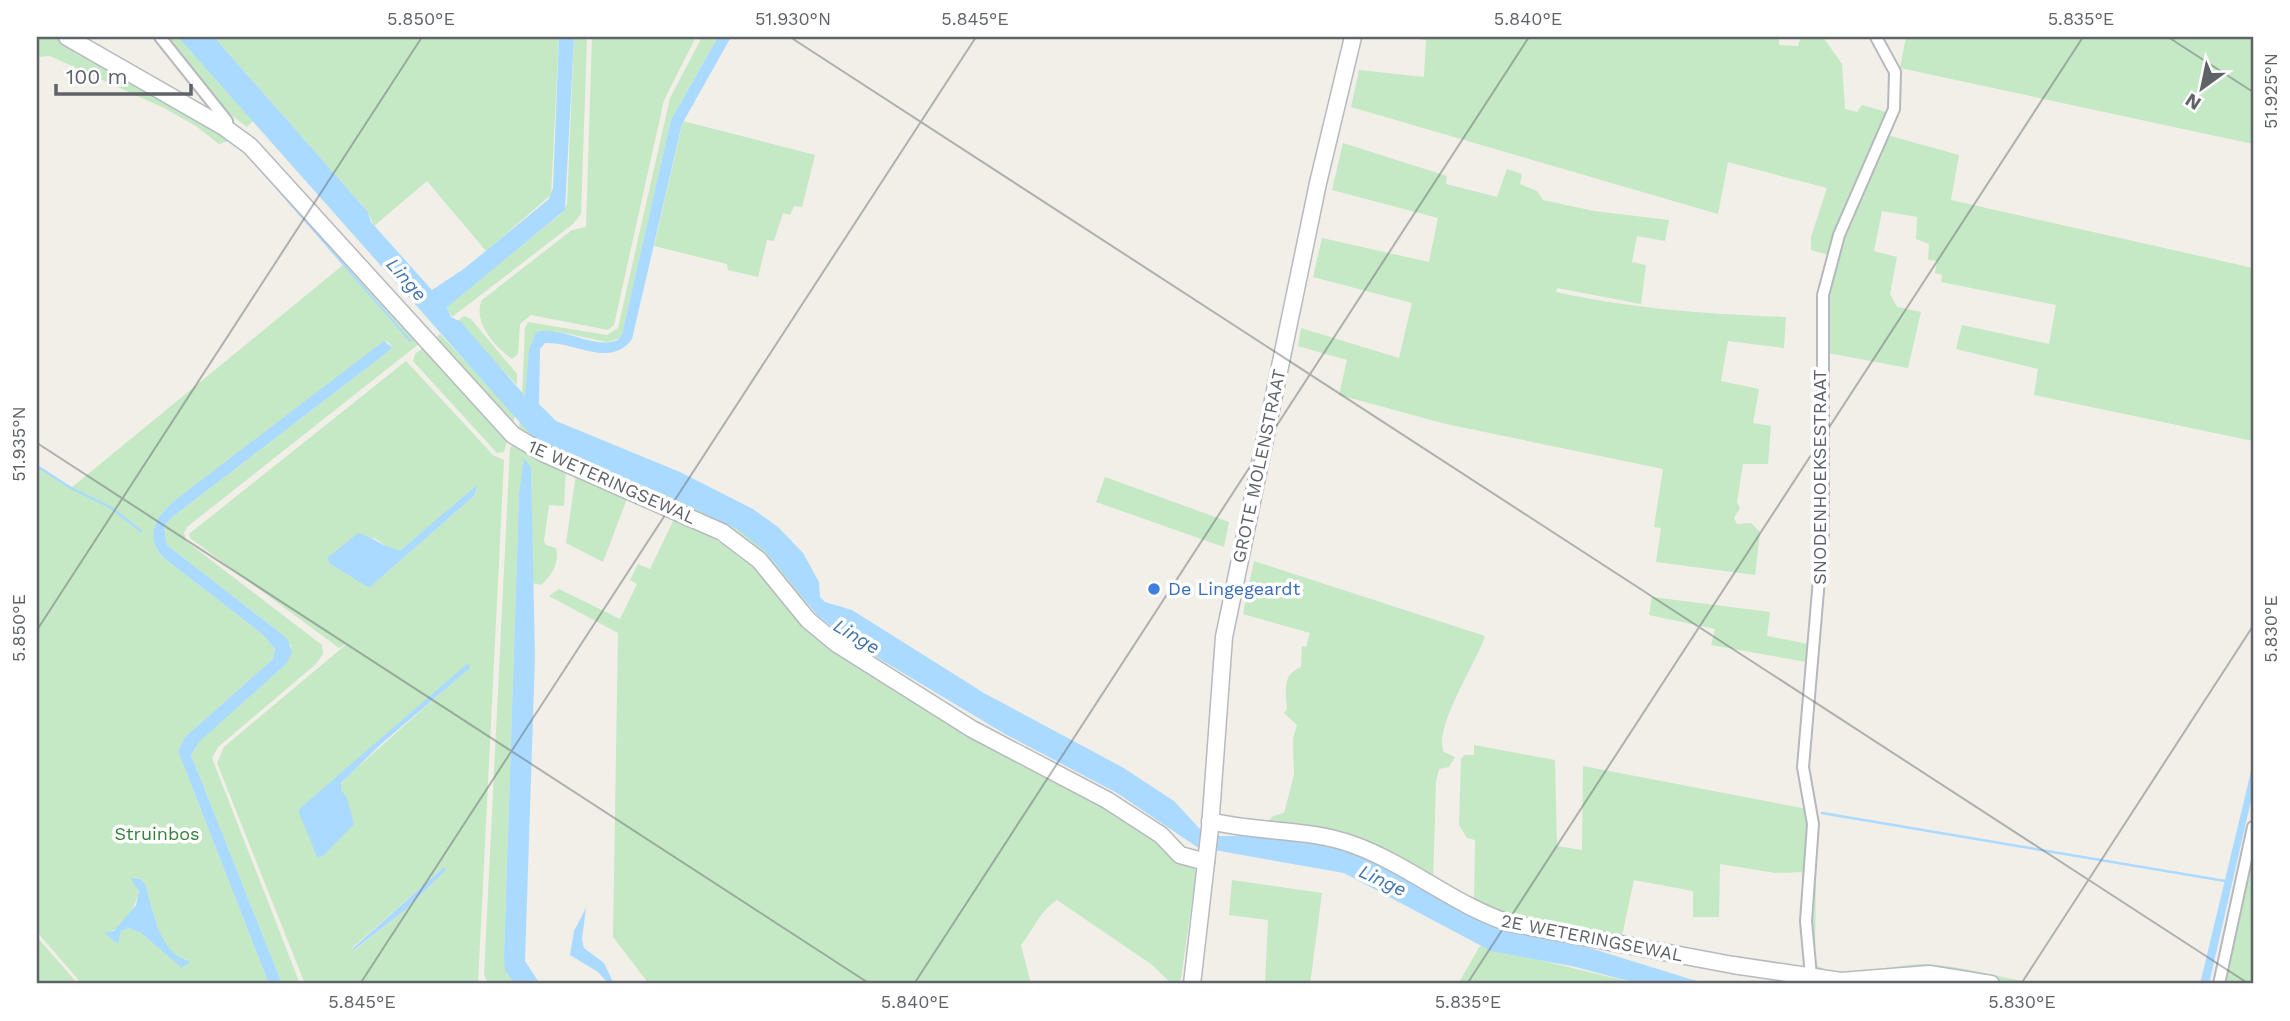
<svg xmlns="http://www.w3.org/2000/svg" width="2290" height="1021" font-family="'Work Sans',sans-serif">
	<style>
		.green { fill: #c5e8c5; fill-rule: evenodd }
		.water { fill: #aadaff }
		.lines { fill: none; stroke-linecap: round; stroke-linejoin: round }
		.stream { stroke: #aadaff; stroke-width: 2.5 }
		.street-casing { stroke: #b5b8bc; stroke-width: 14 }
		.secondary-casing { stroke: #b6babf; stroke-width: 19 }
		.street { stroke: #fff; stroke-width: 10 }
		.secondary { stroke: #fff; stroke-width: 16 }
		.ticks { fill: none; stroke: #5f6368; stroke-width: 2; stroke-opacity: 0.45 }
		.shop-dot { fill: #3f7fe0; stroke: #fff; stroke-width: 2.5 }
		.labels { text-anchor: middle; stroke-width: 7; stroke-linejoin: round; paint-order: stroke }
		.street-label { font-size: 18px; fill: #5f6368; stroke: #fff }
		.shop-label { font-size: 18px; fill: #366cbe; stroke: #fff; text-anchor: start }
		.park-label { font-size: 18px; fill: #348238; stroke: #fff }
		.water-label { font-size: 19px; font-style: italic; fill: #4174aa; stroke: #fff }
		.neatline { fill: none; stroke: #5f6368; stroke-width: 2.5 }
		.ticks-label { font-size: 18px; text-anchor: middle; fill: #5f6368 }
	</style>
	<rect width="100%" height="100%" fill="#f1efe8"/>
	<g class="green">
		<path d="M37 37H57L223 132 230 137 229 141 219 144 196 126 164 108 50 56 37 57Z"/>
		<path d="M164 37H178L253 121 247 127 229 113Z"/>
		<path d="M214 37H559L551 195 486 251 427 181 374 226 368 212Z"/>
		<path d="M574 37H587L581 214 573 224 452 317 447 307 449 304 562 213 567 204Z"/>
		<path d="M592 37H696L664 100 614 325 608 330 531 315 520 324 518 354 512 359C495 347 472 321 482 300L572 230 586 227Z"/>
		<path d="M702 37H718L671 120 622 334 618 339 607 342 555 331 531 344 528 393 522 396 525 328 528 322 607 335 618 328 670 98Z"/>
		<path d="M1403 37H1779V45L1798 46 1801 37H1823L1842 64 1845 109 1857 112 1862 105 1889 113 1829 255 1811 250V237L1827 188 1728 162 1718 214 1351 107 1359 70 1424 77 1426 40Z"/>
		<path d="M1906 37H2253V144L1900 68Z"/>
		<path d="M683 121 815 155 802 207 794 206 790 215 783 213 774 241 767 240 758 277 728 270 727 264 654 246Z"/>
		<path d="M1887 135 1959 155 1951 200 2253 268V441L2034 395 2038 369 1956 349 1962 325 2049 344 2056 305 1941 282 1942 275 1935 273 1937 261 1928 260 1929 244 1916 239 1917 217 1882 211 1874 251 1897 257 1890 294 1897 307 1921 312 1908 368 1828 353 1825 305 1842 235Z"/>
		<path d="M1343 143 1447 176 1446 184 1497 197 1507 169 1522 174 1520 184 1537 191 1543 200 1594 211 1669 220 1665 241 1637 236 1632 262 1646 265 1641 304 1557 288 1556 292C1634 309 1706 314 1786 317L1784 348 1728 341 1721 381 1759 389 1753 423 1771 426 1768 464H1743L1737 502 1740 508 1734 518 1737 524 1751 523 1760 532 1755 575 1656 562 1661 528 1654 527 1663 469 1446 424 1339 395 1347 360 1298 346 1301 328 1399 358 1412 303 1313 277 1322 238 1429 262 1438 218 1332 190Z"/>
		<path d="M239 148H246L257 157 420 343 187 527 184 533 186 541 322 645 323 654 316 664 218 747 212 758 300 984H282L191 755 199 741 287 663 291 646 278 631 167 545 164 527 171 518 389 351 392 346 387 341 175 500C156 517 143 536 164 558L262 634 275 649 273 659 185 737 178 751 269 984H172L168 981 169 984H82L37 932V466L71 488 343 265 412 341 250 156ZM132 878 141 879 146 886C153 909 160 957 189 960L183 968 141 933 129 928 121 931 117 943 105 934C123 929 135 909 139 891Z"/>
		<path d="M464 316 471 319 517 374V385L456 322Z"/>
		<path d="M440 334 515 414 512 429 432 341Z"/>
		<path d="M424 347 508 437 504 452 497 453 413 361 415 354Z"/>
		<path d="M406 361 493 455 504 460 478 984H305L217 763 224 747 349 642 339 648 190 538 189 534ZM477 486 475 495 369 588 330 564 327 558 374 538 391 549 401 550ZM470 667 349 775 341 784V790L298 810ZM444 867 446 870 404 911 355 950 352 948Z"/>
		<path d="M520 420C582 482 683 487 753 540 776 558 792 583 809 606H805L770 564 518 434Z"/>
		<path d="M514 443 566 469 564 506 549 505 544 541 546 545 556 548C560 562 551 577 541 585L532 583 519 495 504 956 507 974 515 984H488L484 975 510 448Z"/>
		<path d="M576 474 628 496 603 562 566 543Z"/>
		<path d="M1105 477 1229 522 1224 547 1096 502Z"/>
		<path d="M675 517 747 558 810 628 1093 797 1183 861 1193 864 1196 872 1181 979 1177 984H1172L1151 964 1057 900C1038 913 1035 928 1021 945L1031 984H649L613 937 618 633 549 596 559 589 620 619 637 584 630 580 638 564 650 569Z"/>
		<path d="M1254 561 1485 636C1477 662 1432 729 1444 752L1455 757 1449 767 1439 769 1436 781 1433 881 1266 823 1273 816 1284 813 1294 775 1293 739 1297 725 1284 713 1287 709C1286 692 1281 675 1301 667L1302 646 1306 647 1310 633 1243 614Z"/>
		<path d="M1652 597 1770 612 1767 636 1814 645 1812 663 1711 645 1715 629 1649 615Z"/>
		<path d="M1474 745 1555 760 1557 846 1582 850 1583 766 1807 809 1809 820 1805 872 1776 873 1720 864 1719 917H1693V891L1634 880 1621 940 1523 922 1474 904 1475 840 1467 838 1459 825 1461 759 1464 755H1474Z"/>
		<path d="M1816 867 1815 964C1838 982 1896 963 1926 964 1962 966 2002 978 2038 984 2001 984 1966 973 1930 971 1891 968 1855 982 1816 971 1805 955 1806 884 1816 867Z"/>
		<path d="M2250 871 2253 872V984H2226Z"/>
		<path d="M1232 880 1322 893 1310 984H1265L1268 920 1229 915Z"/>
		<path d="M37 937 78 984H37Z"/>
		<path d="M1480 946 1639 984H1458Z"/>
	</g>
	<g class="water">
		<path d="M178 37H214L368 212 371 222 432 290 465 268 549 199 553 188 559 37H574L565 210 447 307 451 317 461 322 525 396 529 350 536 332C562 325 593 350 618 340L622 334 671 120 718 37H731L682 124 632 339C611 369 574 341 545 343L540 349 539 404 556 421 680 472 753 509 778 527 803 553 819 582 820 597 825 602 852 610 984 693 1122 767 1174 801 1199 828 1219 836H1298L1351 849 1499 926 1577 944 1706 984H1639L1576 967 1491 951 1344 873 1197 847 1117 793 1005 734 848 640 817 615 765 551 737 529 663 494 557 450 532 436Z"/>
		<path d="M250 156 412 341 410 342 248 157Z"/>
		<path d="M384 341 392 347 389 351 171 518 164 527 167 545 278 631 288 640 292 652 287 663 199 742 191 755 282 984H269L178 751 185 737 273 659 275 649 262 634 164 558C143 536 156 517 175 500Z"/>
		<path d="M524 458 531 467 535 657 525 961 540 984H515L505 971 504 956 519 495Z"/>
		<path d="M477 485 475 495 369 588 330 564 327 558 358 533C373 537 386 549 401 550Z"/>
		<path d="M468 663 470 668 380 745 341 783V790L347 798 354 824 323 856 317 857 298 810Z"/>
		<path d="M2253 763V792L2209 984H2200Z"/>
		<path d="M444 867 446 870 404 911 354 950 352 949Z"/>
		<path d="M130 878 141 879 146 886C153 910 160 957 191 961L182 968 141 933 129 928 121 931 118 944 104 933 114 931 136 905 139 891Z"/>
		<path d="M586 908 582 939 584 948 604 963 614 984H609L598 972 570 955 574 931Z"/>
	</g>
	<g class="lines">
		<g class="stream">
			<path d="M37 466 71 488 110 507 141 531"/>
			<path d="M1822 813 2225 881"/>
		</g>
		<g class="street-casing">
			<g id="street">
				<path d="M160 37 227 121 224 127"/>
				<path d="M1811 976 1806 921 1813 824 1803 767 1823 532V295L1839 235 1894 109 1895 72 1876 37"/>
				<path d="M2219 984 2253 827"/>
			</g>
		</g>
		<g class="secondary-casing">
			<g id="secondary">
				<path d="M67 37 224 127 250 146 513 435 545 454 722 532 759 560 808 620 837 644 972 729 1107 800 1161 835 1180 855 1206 862"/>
				<path d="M1210 821C1258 833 1308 828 1354 845 1409 865 1454 905 1509 923L1733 965 1841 981 1929 974 1991 984"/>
				<path d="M1192 984 1210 828 1224 637 1318 183 1353 37"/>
			</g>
		</g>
		<use href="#street" class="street"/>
		<use href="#secondary" class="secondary"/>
	</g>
	<path class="ticks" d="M790 37 2249 984M2168 37 2253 92M37 443 870 984M37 630 422 37M360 984 976 37M914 984 1529 37M1467 984 2083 37M2021 984 2253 626"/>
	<circle class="shop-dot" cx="1154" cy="589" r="7"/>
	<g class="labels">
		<g class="street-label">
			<text transform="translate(1259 466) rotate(-78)" y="6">GROTE MOLENSTRAAT</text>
			<text transform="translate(1820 477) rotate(-90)" y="6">SNODENHOEKSESTRAAT</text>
			<text transform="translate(612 482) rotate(24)" y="6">1E WETERINGSEWAL</text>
			<text transform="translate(1592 938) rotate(11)" y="6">2E WETERINGSEWAL</text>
		</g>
		<g class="shop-label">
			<text x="1168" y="595">De Lingegeardt</text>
		</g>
		<g class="park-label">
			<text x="157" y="840">Struinbos</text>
		</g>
		<g class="water-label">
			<text transform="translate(407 279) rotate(49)" y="7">Linge</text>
			<text transform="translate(857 636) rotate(31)" y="7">Linge</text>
			<text transform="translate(1383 880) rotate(25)" y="7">Linge</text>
		</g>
	</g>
	<rect width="2290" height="1021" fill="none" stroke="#ffffff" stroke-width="77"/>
	<g transform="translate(2202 88) rotate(213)" stroke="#ffffff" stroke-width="5" paint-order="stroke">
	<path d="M0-5L12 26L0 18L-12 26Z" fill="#5f6368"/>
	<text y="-10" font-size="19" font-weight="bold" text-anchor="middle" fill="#5f6368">N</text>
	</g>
	<path d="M56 84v10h135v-10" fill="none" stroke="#5f6368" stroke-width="3.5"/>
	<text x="66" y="84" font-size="21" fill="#5f6368" stroke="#ffffff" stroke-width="5" paint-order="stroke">100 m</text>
	<rect x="38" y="38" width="2214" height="944" class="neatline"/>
	<g class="ticks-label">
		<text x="421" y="25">5.850°E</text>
		<text x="793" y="25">51.930°N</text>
		<text x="975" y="25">5.845°E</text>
		<text x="1528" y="25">5.840°E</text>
		<text x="2081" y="25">5.835°E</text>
		<text transform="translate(2271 91) rotate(-90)" y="6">51.925°N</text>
		<text transform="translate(19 444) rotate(-90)" y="6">51.935°N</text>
		<text transform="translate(19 628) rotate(-90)" y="6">5.850°E</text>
		<text transform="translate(2271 629) rotate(-90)" y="6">5.830°E</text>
		<text x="362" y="1008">5.845°E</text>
		<text x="915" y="1008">5.840°E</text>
		<text x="1468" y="1008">5.835°E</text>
		<text x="2022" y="1008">5.830°E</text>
	</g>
</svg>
